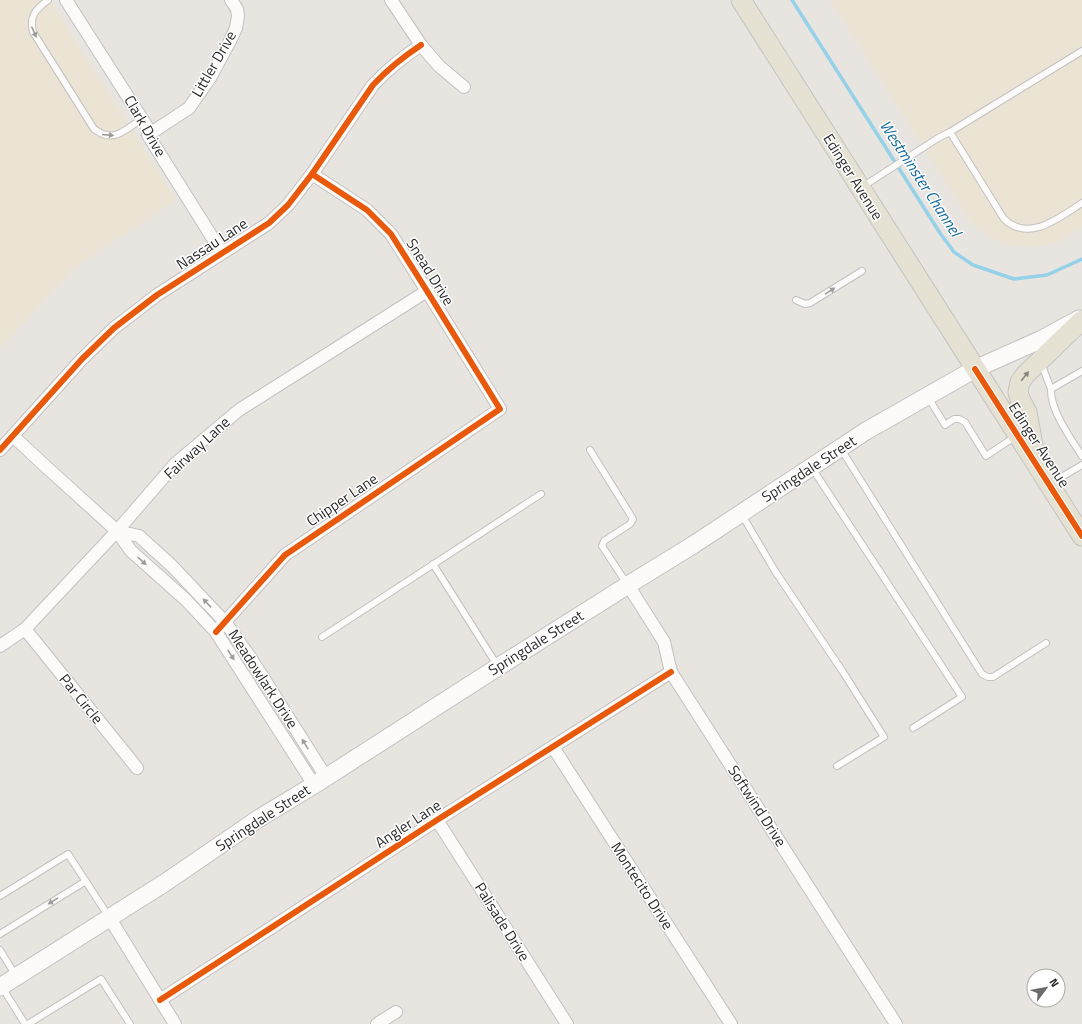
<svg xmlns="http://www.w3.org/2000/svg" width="1082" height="1024" font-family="'Titillium Web',sans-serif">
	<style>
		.education { fill: #ebe4d5 }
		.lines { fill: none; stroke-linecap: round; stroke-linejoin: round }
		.stream { stroke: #95d1e8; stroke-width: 3.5 }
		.service-casing { stroke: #c2c1c1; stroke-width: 8 }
		.minor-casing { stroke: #c2c1c1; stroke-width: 14 }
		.secondary-casing { stroke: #c2c1c1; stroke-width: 19 }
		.primary-casing { stroke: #c4c3c1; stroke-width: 21 }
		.service { stroke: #fcfbfa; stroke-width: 6 }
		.minor { stroke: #fcfbfa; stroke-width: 12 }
		.secondary { stroke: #fcfbfa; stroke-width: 17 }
		.primary { stroke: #e5e2d4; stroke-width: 19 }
		.cycleway-casing { stroke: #fff; stroke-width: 8 }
		.cycleway { stroke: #e8590c; stroke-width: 6 }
		.oneway { fill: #9e9d9c }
		.oneway2 { fill: #88867f }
		.labels { text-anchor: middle; stroke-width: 3; stroke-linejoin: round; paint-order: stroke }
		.street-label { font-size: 15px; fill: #2a2a2a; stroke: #fff }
		.water-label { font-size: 16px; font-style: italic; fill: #106799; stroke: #fff }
	</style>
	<rect width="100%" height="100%" fill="#e8e5e0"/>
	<g class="education">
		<path d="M0 0H50L176 200 75 267 0 349Z"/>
		<path d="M830 0H1082V227L1060 241 1044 245 1028 247 1010 245 989 237 972 224Z"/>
	</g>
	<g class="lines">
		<path class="stream" d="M792 0 940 233 954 252 973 265 1014 279 1047 275 1082 259"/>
		<g class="service-casing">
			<g id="service">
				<path d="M48 0C36 9 29 16 33 32L94 129C114 144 124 130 142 119"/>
				<path d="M950 132 1004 219C1029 243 1060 217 1082 203"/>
				<path d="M862 187 938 138 950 132 1082 51"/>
				<path d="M796 300 805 304 810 303 862 271"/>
				<path d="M1041 363 1051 389"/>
				<path d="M1082 371 1051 389C1050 410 1071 439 1082 456"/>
				<path d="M928 397 945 425 954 419H959L965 422 986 456 1016 436"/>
				<path d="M841 449 982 674 988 677H993L1046 643"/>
				<path d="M590 450 633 519 630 524 604 541 602 546 627 584"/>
				<path d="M812 468 962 697 913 728"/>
				<path d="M1051 483 1082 465"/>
				<path d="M742 515 775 571 843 672 884 737 837 766"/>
				<path d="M433 564 497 665"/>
				<path d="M322 637 541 494"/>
				<path d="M0 896 68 854 109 917"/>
				<path d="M0 934 86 881"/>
				<path d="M0 950 16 976"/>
				<path d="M2 987 25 1024"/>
				<path d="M28 1024 101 979 130 1024"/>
			</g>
		</g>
		<g class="minor-casing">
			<g id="minor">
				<path d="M66 0 151 133 148 135 222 253"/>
				<path d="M391 0 421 45 439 66 464 87"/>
				<path d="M151 133 189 108 210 78 230 41 236 28 238 16 237 9 231 0"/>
				<path d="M13 436 43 464 117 531 131 551 186 600 216 632 314 785"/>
				<path d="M0 450 82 359 114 328 157 295 269 223 288 205 312 174 373 85C387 70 403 57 421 45"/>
				<path d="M117 531 139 536 172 566 225 622 250 657 326 777"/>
				<path d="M628 585 664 642 671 672 896 1024"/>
				<path d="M25 629 137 768"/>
				<path d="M216 632 285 555 500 409 427 291 391 234 367 210 312 174"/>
				<path d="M0 646 25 629 117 531 176 463 239 410 427 291"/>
				<path d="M553 747 731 1024"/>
				<path d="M437 820 567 1024"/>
				<path d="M109 917 175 1024"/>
				<path d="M160 1000 437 820 671 672"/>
				<path d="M377 1024 396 1012"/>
			</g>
		</g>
		<g class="secondary-casing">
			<path id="secondary" d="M0 987 166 882 258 819 314 785 498 667 628 585 693 545 866 431 975 369 1040 340 1079 319"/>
		</g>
		<g class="primary-casing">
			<g id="primary">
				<path d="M741 0 1082 536"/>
				<path d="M1035 456 1027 412 1020 399 1018 392 1020 382 1026 374 1082 320"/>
			</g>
		</g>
		<use href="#service" class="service"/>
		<use href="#minor" class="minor"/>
		<use href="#secondary" class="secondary"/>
		<use href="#primary" class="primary"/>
		<g class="cycleway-casing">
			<g id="cycleway">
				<path d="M975 369 1082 536"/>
				<path d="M0 450 82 359 114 328 157 295 269 223 288 205 312 174 373 85C387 70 403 57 421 45"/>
				<path d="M216 632 285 555 500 409 427 291 391 234 367 210 312 174"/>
				<path d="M160 1000 437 820 671 672"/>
			</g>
		</g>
		<use href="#cycleway" class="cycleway"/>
	</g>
	<defs><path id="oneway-solid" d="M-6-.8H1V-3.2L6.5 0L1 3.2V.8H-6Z"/></defs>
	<g class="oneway">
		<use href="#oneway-solid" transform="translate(34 32) rotate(66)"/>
		<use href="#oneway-solid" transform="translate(108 135) rotate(5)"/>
		<use href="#oneway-solid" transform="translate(830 291) rotate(-32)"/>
		<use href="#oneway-solid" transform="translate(142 561) rotate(42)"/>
		<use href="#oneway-solid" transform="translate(207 603) rotate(-133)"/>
		<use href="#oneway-solid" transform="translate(231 655) rotate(57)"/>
		<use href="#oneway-solid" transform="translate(305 744) rotate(-122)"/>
		<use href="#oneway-solid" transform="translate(53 901) rotate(148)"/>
	</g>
	<use class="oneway2" href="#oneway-solid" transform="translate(1025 376) rotate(-51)"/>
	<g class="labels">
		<g class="street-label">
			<text transform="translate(214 64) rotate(-60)" y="5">Littler Drive</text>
			<text transform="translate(145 126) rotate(60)" y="5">Clark Drive</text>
			<text transform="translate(853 177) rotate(58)" y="5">Edinger Avenue</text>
			<text transform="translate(212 244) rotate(-33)" y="5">Nassau Lane</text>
			<text transform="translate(430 272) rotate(58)" y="5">Snead Drive</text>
			<text transform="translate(1039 445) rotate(57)" y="5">Edinger Avenue</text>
			<text transform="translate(197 448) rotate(-43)" y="5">Fairway Lane</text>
			<text transform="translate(809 469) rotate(-33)" y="5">Springdale Street</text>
			<text transform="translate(342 500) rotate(-34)" y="5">Chipper Lane</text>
			<text transform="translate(536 643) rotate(-32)" y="5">Springdale Street</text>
			<text transform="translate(263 679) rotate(57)" y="5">Meadowlark Drive</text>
			<text transform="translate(81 699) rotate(51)" y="5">Par Circle</text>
			<text transform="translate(757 806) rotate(57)" y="5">Softwind Drive</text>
			<text transform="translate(263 818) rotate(-33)" y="5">Springdale Street</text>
			<text transform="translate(408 824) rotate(-33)" y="5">Angler Lane</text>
			<text transform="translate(642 886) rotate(57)" y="5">Montecito Drive</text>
			<text transform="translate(502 922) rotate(58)" y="5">Palisade Drive</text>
		</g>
		<g class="water-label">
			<text transform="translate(921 178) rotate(57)" y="6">Westminster Channel</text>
		</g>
	</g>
	<g transform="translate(1046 988) rotate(58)"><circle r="19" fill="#ffffff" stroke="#aaaaaa"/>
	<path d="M0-3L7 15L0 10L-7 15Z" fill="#6c6b6a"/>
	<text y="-6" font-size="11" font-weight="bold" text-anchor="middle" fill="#2a2a2a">N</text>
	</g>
</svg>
